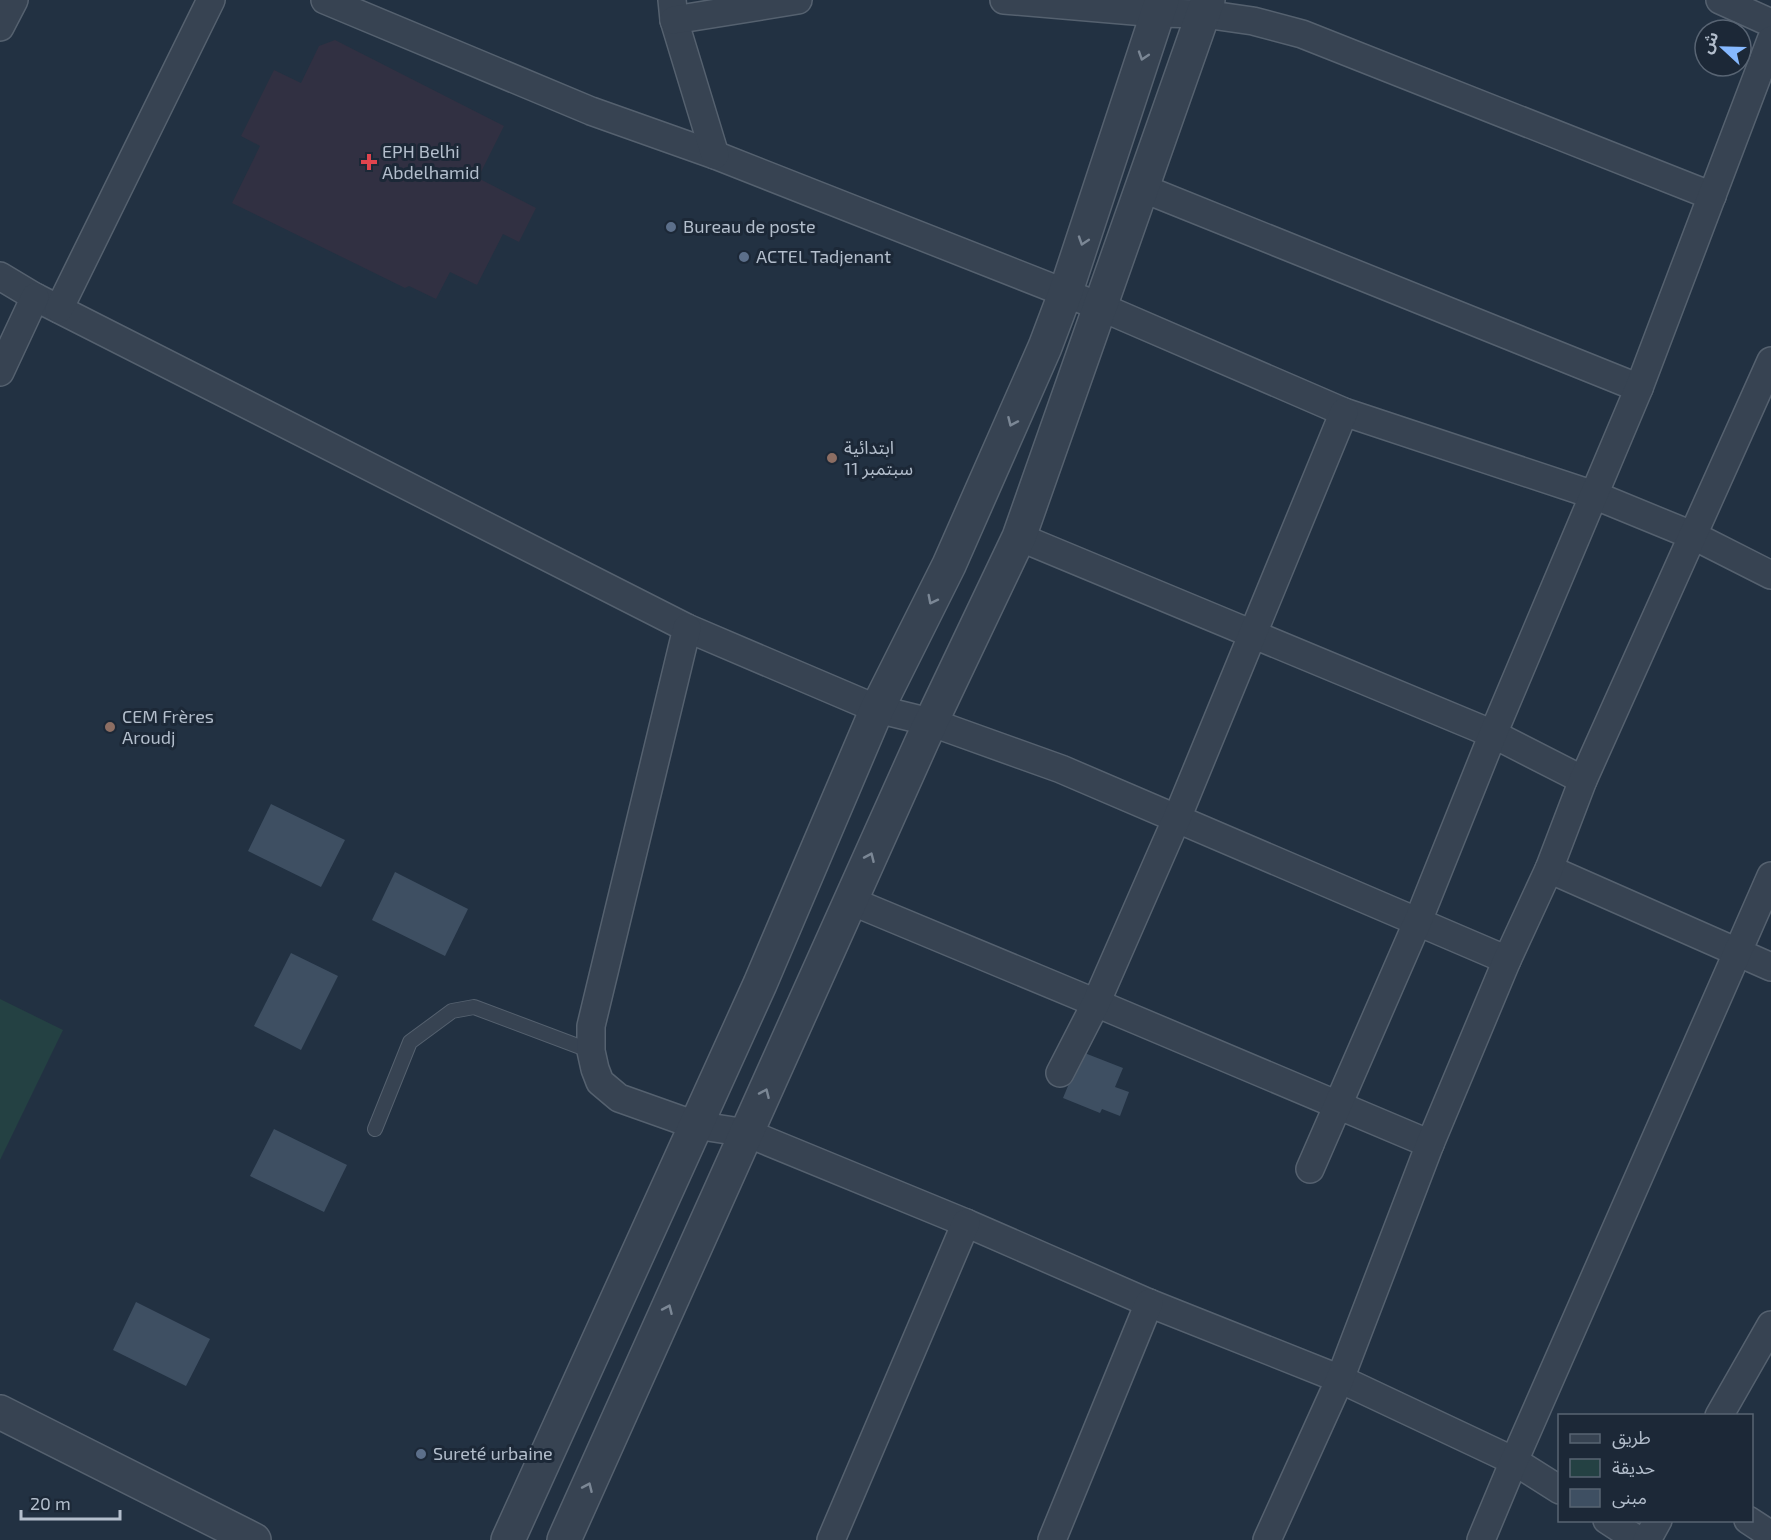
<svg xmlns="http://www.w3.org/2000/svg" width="1771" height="1540" font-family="'Exo 2','Noto Sans Arabic',sans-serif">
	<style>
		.medical { fill: #313042 }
		.green { fill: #244143 }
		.building { fill: #3e4f62 }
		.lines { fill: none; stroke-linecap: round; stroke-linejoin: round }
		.service-casing { stroke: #55616f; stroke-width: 16 }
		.minor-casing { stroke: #55616f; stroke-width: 30 }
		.tertiary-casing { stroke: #55616f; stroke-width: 36 }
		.service { stroke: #374352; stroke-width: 14 }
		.minor { stroke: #374352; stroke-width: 27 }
		.tertiary { stroke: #374352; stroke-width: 33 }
		.oneway { stroke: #7b8795 }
		.health-dot { fill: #e0444e; stroke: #1c2837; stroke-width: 2 }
		.service-dot { fill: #5c6f8a; stroke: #1c2837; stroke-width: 2 }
		.education-dot { fill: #8d6e63; stroke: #1c2837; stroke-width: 2 }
		.labels { text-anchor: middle; stroke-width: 6; stroke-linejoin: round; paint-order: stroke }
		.poi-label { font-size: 18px; fill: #b3becc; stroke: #1c2837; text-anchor: start }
	</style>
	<rect width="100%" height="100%" fill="#223142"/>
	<path class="medical" d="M335 40 504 126 478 178 536 208 519 242 503 234 477 285 450 272 436 299 409 286 405 288 232 203 260 146 241 136 274 70 301 83 319 46Z"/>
	<path class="green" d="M0 999 63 1030 0 1160Z"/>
	<g class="building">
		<path d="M271 804 345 840 321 887 248 851Z"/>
		<path d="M395 872 468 909 445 956 372 920Z"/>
		<path d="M291 953 338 976 301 1050 254 1026Z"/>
		<path d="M1082 1052 1123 1068 1115 1087 1129 1092 1120 1116 1102 1109 1100 1113 1063 1098Z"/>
		<path d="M274 1129 347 1165 324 1212 250 1176Z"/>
		<path d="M136 1302 210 1339 186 1386 113 1350Z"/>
	</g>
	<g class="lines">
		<g class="service-casing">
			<path id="service" d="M375 1129 410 1042 452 1011 474 1007 591 1051"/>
		</g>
		<g class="minor-casing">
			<g id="minor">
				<path d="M325 0 591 111 715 155 1101 307 1344 412 1594 495 1694 536 1771 575"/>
				<path d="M672 0 674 20 715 155"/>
				<path d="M1004 0 1157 13 1204 14 1253 21 1302 34 1712 196"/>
				<path d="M1720 0 1771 23"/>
				<path d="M674 20 798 0"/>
				<path d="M0 27 14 0"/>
				<path d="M1142 188 1639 388"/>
				<path d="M0 276 35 297 687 628 877 709 930 722 1061 769 1507 960"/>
				<path d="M59 309 211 0"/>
				<path d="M0 372 35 297"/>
				<path d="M1019 537 1493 734 1583 780"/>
				<path d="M687 628 591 1026V1051L595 1069 600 1082 619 1098 695 1125 747 1133 966 1223 1149 1303 1340 1379 1514 1461 1560 1490"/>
				<path d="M1549 869 1771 967"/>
				<path d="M851 901 1096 1003 1430 1144"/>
				<path d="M1060 1073 1096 1003 1177 818 1344 412"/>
				<path d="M1310 1169 1418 921 1493 734 1639 388 1771 40"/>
				<path d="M1719 1416 1771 1325"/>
				<path d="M1607 1520 1638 1540"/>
				<path d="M1748 1520 1771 1535"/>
				<path d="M831 1540 966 1223"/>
				<path d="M1052 1540 1149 1303"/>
				<path d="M1267 1540 1340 1379 1430 1144 1507 960 1549 869 1583 780 1771 361"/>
				<path d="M1481 1540 1514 1461 1771 876"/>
				<path d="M1647 1540 1658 1520"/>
			</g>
		</g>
		<g class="tertiary-casing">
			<g id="tertiary">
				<path d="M0 1412 254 1540"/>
				<path d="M508 1540 760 984 877 709 949 565 1045 347 1065 294 1162 0"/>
				<path d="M564 1540 923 739 1019 537 1208 0"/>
			</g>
		</g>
		<use href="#service" class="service"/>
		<use href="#minor" class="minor"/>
		<use href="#tertiary" class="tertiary"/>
	</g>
	<defs><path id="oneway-chevron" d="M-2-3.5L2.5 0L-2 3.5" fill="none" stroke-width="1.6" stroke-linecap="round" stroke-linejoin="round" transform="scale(1.5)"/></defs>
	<g class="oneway">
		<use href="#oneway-chevron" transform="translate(1143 56) rotate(108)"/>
		<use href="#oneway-chevron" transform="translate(1083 241) rotate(108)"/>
		<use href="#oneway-chevron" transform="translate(1012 422) rotate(114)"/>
		<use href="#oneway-chevron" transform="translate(932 600) rotate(117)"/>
		<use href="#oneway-chevron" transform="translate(870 857) rotate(-66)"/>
		<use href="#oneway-chevron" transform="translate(765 1093) rotate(-66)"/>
		<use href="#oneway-chevron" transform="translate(668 1309) rotate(-66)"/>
		<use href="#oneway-chevron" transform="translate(588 1487) rotate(-66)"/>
	</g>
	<path class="health-dot" d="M366 153h6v6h6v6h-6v6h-6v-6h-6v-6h6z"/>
	<g class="service-dot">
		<circle cx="671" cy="227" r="6"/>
		<circle cx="744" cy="257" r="6"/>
		<circle cx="421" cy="1454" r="6"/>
	</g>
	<g class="education-dot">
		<circle cx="832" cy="458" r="6"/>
		<circle cx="110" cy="727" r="6"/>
	</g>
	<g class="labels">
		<g class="poi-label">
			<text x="382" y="158">EPH Belhi<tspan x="382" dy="21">Abdelhamid</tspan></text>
			<text x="683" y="233">Bureau de poste</text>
			<text x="756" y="263">ACTEL Tadjenant</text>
			<text x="844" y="454">ابتدائية<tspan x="844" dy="21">11 سبتمبر</tspan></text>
			<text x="122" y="723">CEM Frères<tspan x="122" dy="21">Aroudj</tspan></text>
			<text x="433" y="1460">Sureté urbaine</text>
		</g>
	</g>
	<rect x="1558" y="1414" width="195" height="108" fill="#1c2837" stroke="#586473" stroke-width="1.5"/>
	<rect x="1570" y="1434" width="30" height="9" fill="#374352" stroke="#586473" stroke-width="1.5"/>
	<text x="1612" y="1444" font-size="18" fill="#b3becc">طريق</text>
	<rect x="1570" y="1459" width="30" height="18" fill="#244143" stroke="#586473" stroke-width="1.5"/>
	<text x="1612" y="1474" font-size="18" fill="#b3becc">حديقة</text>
	<rect x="1570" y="1489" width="30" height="18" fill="#3e4f62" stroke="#586473" stroke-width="1.5"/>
	<text x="1612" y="1504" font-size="18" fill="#b3becc">مبنى</text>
	<g transform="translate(1723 48) rotate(292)"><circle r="28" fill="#1c2837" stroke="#586473" stroke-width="1.5"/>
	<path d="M0-4.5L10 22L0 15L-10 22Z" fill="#86b9ff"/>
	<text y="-9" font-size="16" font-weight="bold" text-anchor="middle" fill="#b3becc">ش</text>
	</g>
	<path d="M21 1510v9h99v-9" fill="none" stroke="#b3becc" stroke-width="3"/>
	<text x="30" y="1510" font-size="18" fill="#b3becc" stroke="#1c2837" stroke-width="4.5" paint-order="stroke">20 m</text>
</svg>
